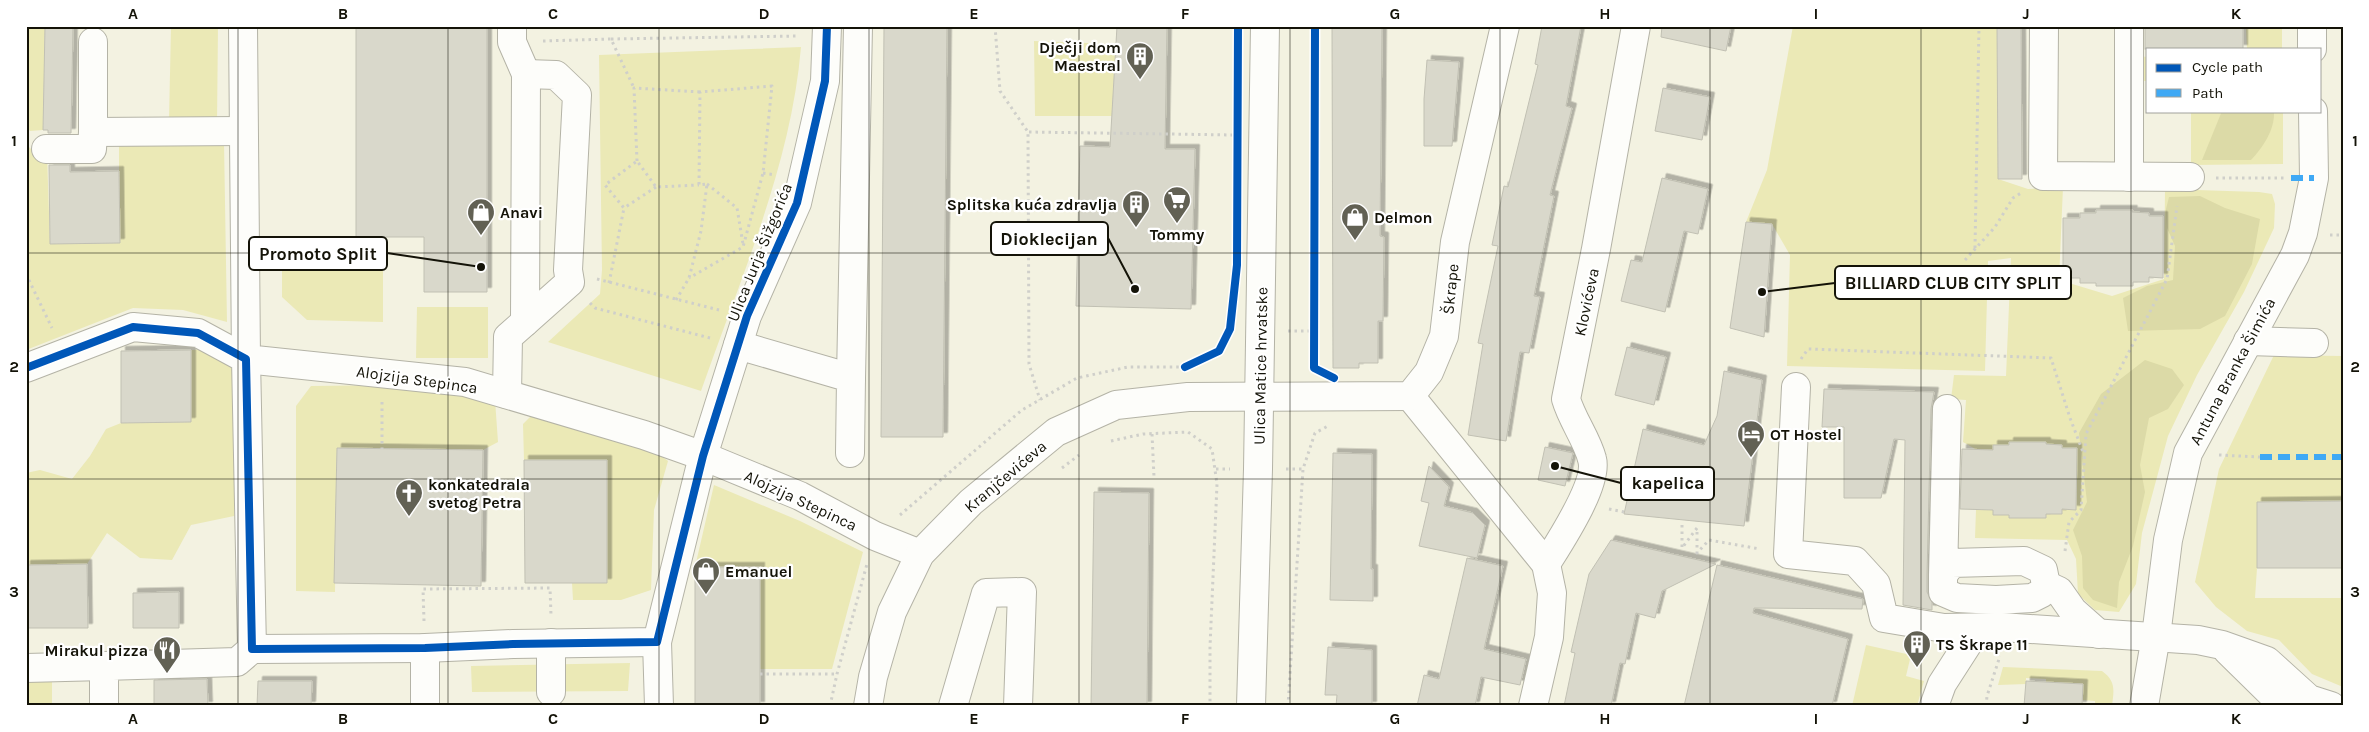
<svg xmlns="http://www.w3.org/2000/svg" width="2369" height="732" font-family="Karla,sans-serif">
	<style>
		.green { fill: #ebe9b6 }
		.forest { fill: #dcdaa7 }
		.building { fill: #d9d8cb; stroke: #c1c0b3; filter: url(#shadow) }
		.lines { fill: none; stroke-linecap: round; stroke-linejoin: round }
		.minor-casing { stroke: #b4b3a6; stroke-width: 30 }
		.path { stroke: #cfcfca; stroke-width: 3; stroke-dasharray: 2.5 4; stroke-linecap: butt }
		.minor { stroke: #fdfdfa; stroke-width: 28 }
		.quiet { stroke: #3fa9f5; stroke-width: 6; stroke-dasharray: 12 6; stroke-linecap: butt }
		.cycleway-casing { stroke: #fff; stroke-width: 11 }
		.cycleway { stroke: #0057b8; stroke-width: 8 }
		.grid { fill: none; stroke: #141308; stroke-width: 1; stroke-opacity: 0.55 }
		.labels { text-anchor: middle; stroke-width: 4.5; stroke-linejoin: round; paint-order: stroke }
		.poi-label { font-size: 16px; font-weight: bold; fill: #141308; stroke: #fff; text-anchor: start }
		.street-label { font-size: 16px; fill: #141308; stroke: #fff }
		.leader { fill: none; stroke: #141308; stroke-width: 2 }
		.callout-dot { fill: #141308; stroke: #fff; stroke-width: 2 }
		.callout { fill: #fff; stroke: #141308; stroke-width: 2 }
		.callout-label { font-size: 18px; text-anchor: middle; font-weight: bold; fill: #141308 }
		.neatline { fill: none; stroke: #141308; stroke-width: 2 }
		.grid-label { font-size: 16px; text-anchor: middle; font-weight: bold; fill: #141308 }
	</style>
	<defs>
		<filter id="shadow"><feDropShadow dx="4.5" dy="-4.5" stdDeviation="0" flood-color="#0004"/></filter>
	</defs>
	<rect width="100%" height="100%" fill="#f3f2e1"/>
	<g class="green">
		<path d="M26 26H45L43 130 30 131 26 126Z"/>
		<path d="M171 26H218L217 122 169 121Z"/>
		<path d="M1793 26H1997L1998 179 2028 189 2063 187 2059 280 2112 296 2164 279 2165 189 2259 192 2272 194 2275 204 2274 228 2244 292 2197 375 2168 436 2142 533 2136 584 2119 612 2095 610 2078 594 2076 559 2067 540 1975 538 1976 510H1993V515H2009V518H2046V514L2062 509 2075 510 2076 448H2062V445L2046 444V442H2010L2009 445H1993V450H1977L1963 442 1966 400 1951 399 1954 375 2006 376 2011 258 1988 261 1985 371 1787 366 1790 255 1772 224 1746 222 1767 170Z"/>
		<path d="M2246 26H2282V49H2247Z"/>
		<path d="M1034 41 1116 44 1112 116H1035Z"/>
		<path d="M801 47C791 166 740 279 701 391L548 342 600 294 602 270 599 55Z"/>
		<path d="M2137 56 2148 57V81H2142Z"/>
		<path d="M2191 111H2283V164L2191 165Z"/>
		<path d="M119 142H224L227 322 183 310 133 308 26 350V144L36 154H47L50 244 119 243Z"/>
		<path d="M282 237H383V322L307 320 282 297Z"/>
		<path d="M417 307H488V358H416Z"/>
		<path d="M209 349 235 371 234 516 191 525 172 560 140 558 107 533 87 564 26 565V473L40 470 72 479 90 456 106 429 121 423 191 422V350Z"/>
		<path d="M2274 355 2343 356V501L2257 502V568L2255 598H2343V687L2312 674 2279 640 2247 631 2216 607 2195 582 2219 469Z"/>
		<path d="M393 385 495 400 498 442 483 450 337 448 335 592 296 591V406L311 386Z"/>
		<path d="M534 413 646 445 668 461 654 510 651 590 621 600H573L572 583H607V460H524L523 424Z"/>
		<path d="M714 485 800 521 863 552 832 669H760V567H695Z"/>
		<path d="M1866 645 1911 655 1906 676 1924 681 1917 706H1852Z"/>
		<path d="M630 663 628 691 472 692 471 666Z"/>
		<path d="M2003 667 2102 671C2116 681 2114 690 2112 706H2095V701L2083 700V684L2046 682V679L2026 678V684L1998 685Z"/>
		<path d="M26 678 52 679V706H26Z"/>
	</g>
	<g class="forest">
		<path d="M2222 111H2274C2275 130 2263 147 2251 160H2202Z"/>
		<path d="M2200 196 2225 208 2260 219 2252 264 2225 316 2200 329 2128 331 2123 298 2147 286 2173 280 2175 246 2167 228 2166 209 2169 197Z"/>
		<path d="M2145 360 2172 369 2184 385 2168 409 2149 418 2140 465 2145 492 2133 546 2119 582 2117 608 2093 600 2083 588 2082 556 2073 530 2087 502 2079 433 2101 394Z"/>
	</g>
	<g class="building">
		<path d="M45 26H73L71 133H48V130H43Z"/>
		<path d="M356 26H487V292H424V237H356Z"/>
		<path d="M884 26H947L943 437H881Z"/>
		<path d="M1117 26H1167L1165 149H1195L1191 309 1076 306 1080 146 1110 147Z"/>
		<path d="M1332 26H1382L1380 236 1384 237 1383 321H1378V363H1359V368H1333Z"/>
		<path d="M1542 26H1581L1566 106 1572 108 1550 195 1554 196 1534 296 1540 297 1529 353 1520 352 1506 441 1468 435 1483 344 1478 343 1498 246 1492 245 1504 186 1508 187 1538 65 1535 64Z"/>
		<path d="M1662 26H1731L1726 51 1661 37Z"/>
		<path d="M1997 26H2021L2022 179H1998Z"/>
		<rect x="2145" y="26" width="98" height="23"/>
		<path d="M1427 60 1459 62 1452 146H1424V99Z"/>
		<path d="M1663 88 1710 97 1702 140 1655 131Z"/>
		<path d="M49 165H70V172L119 171 120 243 50 244Z"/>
		<path d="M1662 178 1708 189 1698 234 1684 231 1665 312 1621 301 1631 260 1642 262Z"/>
		<path d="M2096 210H2133L2132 212 2149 213V216H2163V278L2149 277V282H2133V286H2096V283H2080V278H2063V218H2080V213H2096Z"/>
		<path d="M1746 222 1772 224 1764 337 1730 328Z"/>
		<path d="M1627 347 1666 357 1654 405 1615 395Z"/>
		<path d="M191 350V422L121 423V351Z"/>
		<path d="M1724 371 1762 380 1744 526 1624 514 1643 429 1704 445 1717 416Z"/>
		<path d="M1824 389 1934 392 1931 409 1927 575V592L1932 602V610L1903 605 1905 440 1894 439 1881 498H1844V427H1822Z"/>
		<path d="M2009 442H2046V444L2062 445V448H2077L2076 510 2062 509V514H2046V518H2009V515H1993V510L1960 509 1962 449 1993 450V445H2009Z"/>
		<path d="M1545 447 1573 453 1565 486 1538 480Z"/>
		<path d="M337 448 483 450 481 586 334 583Z"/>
		<path d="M1333 453 1372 454 1371 569H1373V601L1330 600Z"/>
		<path d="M524 460H607V583H525Z"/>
		<path d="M1429 466 1449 487 1444 506 1473 513 1485 525 1477 558 1419 546 1429 503 1421 501Z"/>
		<path d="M1094 492 1149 493 1147 706H1091Z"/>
		<path d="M2343 501V568H2257V502Z"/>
		<path d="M1611 540 1716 564 1662 591 1655 618 1636 613 1625 664 1620 663 1611 706H1564L1575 653 1571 652 1589 574Z"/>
		<path d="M1467 558 1503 566 1484 649 1526 659 1520 685 1481 677 1475 706H1417L1424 675 1439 679Z"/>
		<path d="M87 564 88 628H26V565Z"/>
		<path d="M1717 565 1863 599 1862 609 1754 608 1753 613 1848 639 1832 706H1684Z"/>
		<rect x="695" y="567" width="65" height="139"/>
		<path d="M179 592V628H133V593Z"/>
		<path d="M1328 647 1372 650V706H1336L1337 695H1325Z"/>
		<path d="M207 679 208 706H154V680Z"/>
		<path d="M258 681H312L311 706H257Z"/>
		<path d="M2026 681 2083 684 2082 706H2024Z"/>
	</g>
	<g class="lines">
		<g class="minor-casing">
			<g id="minor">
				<path d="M243 26 246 359 465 382 644 435 703 456 800 496 875 536 920 554"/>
				<path d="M2044 26 2043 176 2190 177"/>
				<path d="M2129 26V177"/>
				<path d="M2312 26V49"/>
				<path d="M93 42V132L243 131"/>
				<path d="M46 149H92L93 132"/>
				<path d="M525 322 570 282 568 270 577 95 556 75 526 74"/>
				<path d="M2248 341 2314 343"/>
				<path d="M738 345 851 378 850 453"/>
				<path d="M26 368 133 327 198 333 246 359 252 649 425 648 513 644 657 642 703 456 747 316 797 203 825 81 827 26"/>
				<path d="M851 378 858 26"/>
				<path d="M1796 387 1788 554 1855 561 1876 584 1884 618 1944 628 2001 627 2198 640 2222 645 2267 661 2309 699 2331 706"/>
				<path d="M507 394 508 337 525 322 526 74 512 42V26"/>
				<path d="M1410 396 1546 564 1552 593 1549 637 1533 706"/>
				<path d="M1546 564C1559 543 1599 483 1592 459 1587 439 1572 420 1566 399L1596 249 1636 26"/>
				<path d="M1943 575 1952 563 2024 561 2043 570 2046 585 2042 593 2032 598 1996 600 1957 598 1943 592V575L1947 409"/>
				<path d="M2046 585 2059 591 2073 611 2099 634"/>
				<path d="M657 642 659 706"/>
				<path d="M551 643V692"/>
				<path d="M425 648V706"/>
				<path d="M2228 651 2284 706"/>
				<path d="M26 668 104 666"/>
				<path d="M104 706V666L237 662 252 649"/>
				<path d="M868 706 873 677 892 612 920 554 971 502 1056 432 1116 405 1188 397 1410 396 1429 372 1444 336 1455 242 1505 26"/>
				<path d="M953 706 986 593 1022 592 1018 706"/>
				<path d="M1251 706 1258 469 1265 26"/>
				<path d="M1934 706 1942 684 1978 628"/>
				<path d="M2144 706 2156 636 2168 540 2188 453 2295 255 2303 233 2314 178 2313 111"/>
			</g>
		</g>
		<g class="path">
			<path d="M995 26 1000 91 1028 132 1029 364 1040 400"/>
			<path d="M611 39 798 36"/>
			<path d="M543 41 611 39 634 88"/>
			<path d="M1029 132 1235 135"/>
			<path d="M637 161 634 88 700 92"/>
			<path d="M763 173 775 175"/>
			<path d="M2216 178H2285"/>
			<path d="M707 184 737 208 743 244"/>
			<path d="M656 187 624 208 605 185 637 161 656 187 699 185"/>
			<path d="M2330 235H2343"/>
			<path d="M1975 248 1979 26"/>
			<path d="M1965 260 1995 227 2013 198 2021 193"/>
			<path d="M26 274 52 328"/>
			<path d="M597 279 719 310"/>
			<path d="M609 283 624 208"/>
			<path d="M676 300 689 278 701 231 707 184 699 185 700 92 772 86 763 173 743 247 689 278"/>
			<path d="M590 303 595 308 710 338"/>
			<path d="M1288 331H1315"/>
			<path d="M1801 359 1808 349 2051 358 2070 418 2083 452"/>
			<path d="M1314 368 1315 26"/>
			<path d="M382 402V449"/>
			<path d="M1152 434 1154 477"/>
			<path d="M1111 441 1143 434 1188 432 1212 449 1217 484 1210 647V706"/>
			<path d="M2219 455 2260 457"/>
			<path d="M1062 468 1079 455"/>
			<path d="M1216 469H1230"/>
			<path d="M1286 469H1303"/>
			<path d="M1609 509 1624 512"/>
			<path d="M900 515 1022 410 1077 378 1128 367H1185L1219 351 1230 329"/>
			<path d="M1682 525V548L1697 528V553L1709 540 1760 549"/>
			<path d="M2065 551 2069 522 2081 510 2086 434 2167 279 2177 206"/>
			<path d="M424 621 423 589 550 588 551 615"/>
			<path d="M760 674H837"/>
			<path d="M830 706 837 674 867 564"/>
			<path d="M1288 706 1303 469 1315 433 1328 426"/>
			<path d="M1986 706 1987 696 2000 656"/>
		</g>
		<use href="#minor" class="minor"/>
		<g class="quiet">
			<path d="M2291 178H2314"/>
			<path d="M2260 457H2343"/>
		</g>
		<g class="cycleway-casing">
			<g id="cycleway">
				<path d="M1315 26 1314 368 1334 378"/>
				<path d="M1185 367 1219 351 1230 329 1237 265 1238 26"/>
				<path d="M26 368 133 327 198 333 246 359 252 649 425 648 513 644 657 642 703 456 747 316 797 203 825 81 827 26"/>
			</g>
		</g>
		<use href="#cycleway" class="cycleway"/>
	</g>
	<path class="grid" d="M238 26V706M448 26V706M659 26V706M869 26V706M1079 26V706M1290 26V706M1500 26V706M1710 26V706M1921 26V706M2131 26V706M26 253H2343M26 479H2343"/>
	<defs>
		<g id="building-pin" transform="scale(1.4375)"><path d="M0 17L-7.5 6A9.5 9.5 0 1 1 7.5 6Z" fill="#626154" stroke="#fff"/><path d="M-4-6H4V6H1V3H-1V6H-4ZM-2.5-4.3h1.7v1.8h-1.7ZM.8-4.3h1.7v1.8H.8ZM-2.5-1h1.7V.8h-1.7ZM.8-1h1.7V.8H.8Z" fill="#fff"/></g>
		<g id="supermarket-pin" transform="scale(1.4375)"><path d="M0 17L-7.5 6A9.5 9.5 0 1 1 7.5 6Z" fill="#626154" stroke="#fff"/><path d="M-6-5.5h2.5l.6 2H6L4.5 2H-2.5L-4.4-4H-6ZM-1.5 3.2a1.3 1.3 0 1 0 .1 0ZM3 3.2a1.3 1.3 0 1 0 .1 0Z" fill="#fff"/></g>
		<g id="shop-pin" transform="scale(1.4375)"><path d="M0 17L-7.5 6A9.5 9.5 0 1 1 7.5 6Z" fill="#626154" stroke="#fff"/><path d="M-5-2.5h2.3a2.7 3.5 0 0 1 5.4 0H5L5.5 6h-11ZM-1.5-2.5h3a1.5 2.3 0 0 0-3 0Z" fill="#fff"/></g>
		<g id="hotel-pin" transform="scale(1.4375)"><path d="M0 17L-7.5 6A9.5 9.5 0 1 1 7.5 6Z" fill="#626154" stroke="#fff"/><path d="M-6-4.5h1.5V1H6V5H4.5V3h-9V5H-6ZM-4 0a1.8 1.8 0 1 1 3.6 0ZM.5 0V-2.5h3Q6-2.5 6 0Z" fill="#fff"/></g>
		<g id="church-pin" transform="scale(1.4375)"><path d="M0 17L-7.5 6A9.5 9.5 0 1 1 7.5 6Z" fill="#626154" stroke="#fff"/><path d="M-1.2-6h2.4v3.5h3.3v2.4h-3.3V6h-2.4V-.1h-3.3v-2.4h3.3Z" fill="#fff"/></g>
		<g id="restaurant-pin" transform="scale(1.4375)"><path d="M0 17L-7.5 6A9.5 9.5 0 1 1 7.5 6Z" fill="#626154" stroke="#fff"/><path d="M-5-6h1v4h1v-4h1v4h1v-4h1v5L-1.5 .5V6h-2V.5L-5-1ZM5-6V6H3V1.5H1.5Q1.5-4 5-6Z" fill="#fff"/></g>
	</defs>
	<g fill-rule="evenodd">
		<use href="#building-pin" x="1140" y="56"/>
		<use href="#supermarket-pin" x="1177" y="200"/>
		<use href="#building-pin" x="1136" y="204"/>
		<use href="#shop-pin" x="481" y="212"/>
		<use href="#shop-pin" x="1355" y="217"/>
		<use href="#hotel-pin" x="1751" y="434"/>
		<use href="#church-pin" x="409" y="493"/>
		<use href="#shop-pin" x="706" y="571"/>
		<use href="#building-pin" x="1917" y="644"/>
		<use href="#restaurant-pin" x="167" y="650"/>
	</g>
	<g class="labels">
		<g class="poi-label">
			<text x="1121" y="53" text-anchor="end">Dječji dom<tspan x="1121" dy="18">Maestral</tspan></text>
			<text x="1117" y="210" text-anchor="end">Splitska kuća zdravlja</text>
			<text x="500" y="218">Anavi</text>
			<text x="1374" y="223">Delmon</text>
			<text x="1177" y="240" text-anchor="middle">Tommy</text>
			<text x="1770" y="440">OT Hostel</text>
			<text x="428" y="490">konkatedrala<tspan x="428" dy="18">svetog Petra</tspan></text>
			<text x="725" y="577">Emanuel</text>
			<text x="1936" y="650">TS Škrape 11</text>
			<text x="148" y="656" text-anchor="end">Mirakul pizza</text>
		</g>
		<g class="street-label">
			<text transform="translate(759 252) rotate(-68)" y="6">Ulica Jurja Šižgorića</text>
			<text transform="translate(1450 289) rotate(-84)" y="6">Škrape</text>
			<text transform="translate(1586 302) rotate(-78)" y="6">Klovićeva</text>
			<text transform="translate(1260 366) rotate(-89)" y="6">Ulica Matice hrvatske</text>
			<text transform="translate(2232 371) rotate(-62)" y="6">Antuna Branka Šimića</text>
			<text transform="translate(417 379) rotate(8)" y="6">Alojzija Stepinca</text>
			<text transform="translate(1005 476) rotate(-40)" y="6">Kranjčevićeva</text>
			<text transform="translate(801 500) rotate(25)" y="6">Alojzija Stepinca</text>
		</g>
	</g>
	<path class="leader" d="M1135 289L1108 238M481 267L387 253M1762 292L1835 283M1555 466L1621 483"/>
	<g class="callout-dot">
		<circle cx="1135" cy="289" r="5"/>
		<circle cx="481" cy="267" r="5"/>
		<circle cx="1762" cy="292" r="5"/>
		<circle cx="1555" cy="466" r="5"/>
	</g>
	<g class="callout">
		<rect x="991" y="222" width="117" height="33" rx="5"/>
		<rect x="249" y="237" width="138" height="33" rx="5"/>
		<rect x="1835" y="266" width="236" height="33" rx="5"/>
		<rect x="1621" y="467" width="93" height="33" rx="5"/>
	</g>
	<g class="callout-label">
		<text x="1049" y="245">Dioklecijan</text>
		<text x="318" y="260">Promoto Split</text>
		<text x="1953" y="289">BILLIARD CLUB CITY SPLIT</text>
		<text x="1668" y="489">kapelica</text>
	</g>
	<rect width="2369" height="732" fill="none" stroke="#ffffff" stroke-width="55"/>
	<rect x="2146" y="48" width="175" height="65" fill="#ffffff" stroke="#a1a19c"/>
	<rect x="2156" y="64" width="25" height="8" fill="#0057b8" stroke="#a1a19c"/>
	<text x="2192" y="72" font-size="15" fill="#141308">Cycle path</text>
	<rect x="2156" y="89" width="25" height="8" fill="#3fa9f5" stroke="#a1a19c"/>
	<text x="2192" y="98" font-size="15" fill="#141308">Path</text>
	<rect x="28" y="28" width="2314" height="676" class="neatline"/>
	<g class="grid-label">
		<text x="133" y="19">A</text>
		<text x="343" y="19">B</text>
		<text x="553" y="19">C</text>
		<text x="764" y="19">D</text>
		<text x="974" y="19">E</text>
		<text x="1185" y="19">F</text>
		<text x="1395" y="19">G</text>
		<text x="1605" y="19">H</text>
		<text x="1816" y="19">I</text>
		<text x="2026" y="19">J</text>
		<text x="2236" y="19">K</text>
		<text x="14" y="146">1</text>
		<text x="2355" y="146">1</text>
		<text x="14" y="372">2</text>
		<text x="2355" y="372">2</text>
		<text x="14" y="597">3</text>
		<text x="2355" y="597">3</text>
		<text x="133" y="724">A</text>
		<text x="343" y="724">B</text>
		<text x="553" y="724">C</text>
		<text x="764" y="724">D</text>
		<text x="974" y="724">E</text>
		<text x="1185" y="724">F</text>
		<text x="1395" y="724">G</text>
		<text x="1605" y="724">H</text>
		<text x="1816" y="724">I</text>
		<text x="2026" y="724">J</text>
		<text x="2236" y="724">K</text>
	</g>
</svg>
